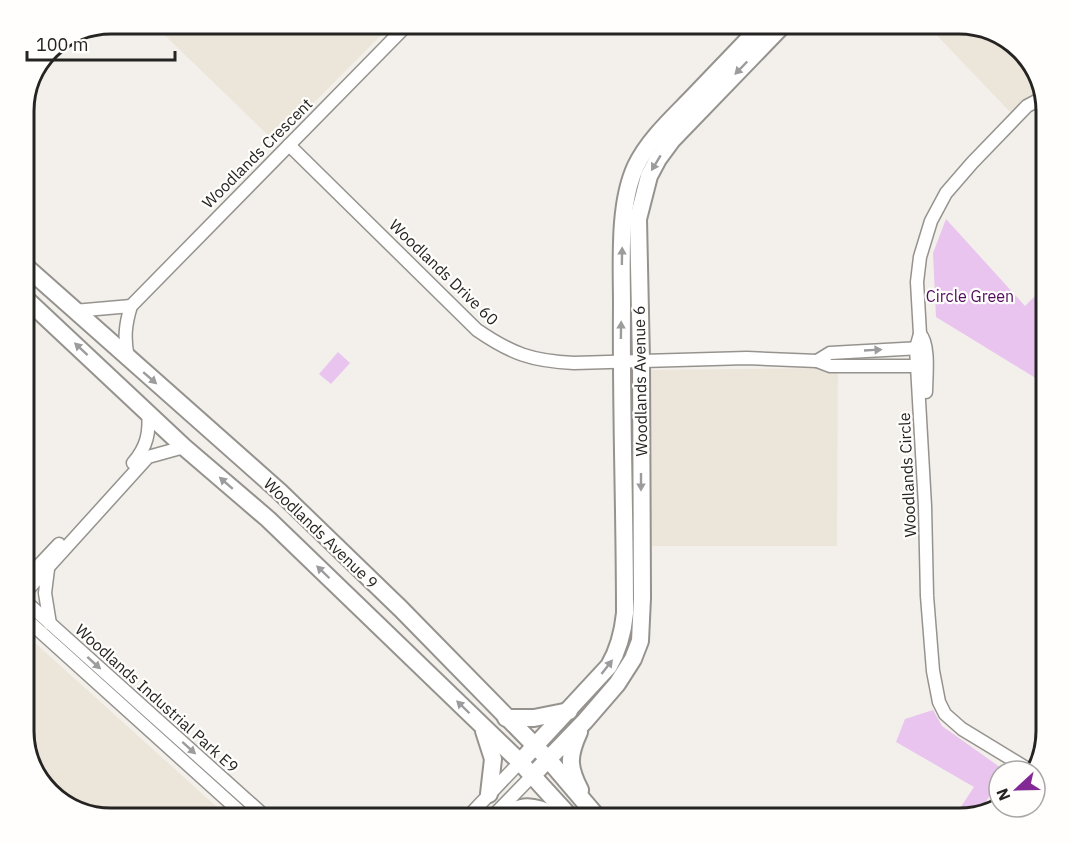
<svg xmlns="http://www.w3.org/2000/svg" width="1071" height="843" font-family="'IBM Plex Sans',sans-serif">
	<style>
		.built { fill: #ece5da }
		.green { fill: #e8c4ef }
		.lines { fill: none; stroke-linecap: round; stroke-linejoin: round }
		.street-casing { stroke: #96938f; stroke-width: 15 }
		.secondary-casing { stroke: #96938f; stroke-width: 20 }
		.street { stroke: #fff; stroke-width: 12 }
		.secondary { stroke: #fff; stroke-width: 16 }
		.oneway { fill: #9d9c9c }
		.labels { text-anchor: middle; stroke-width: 4.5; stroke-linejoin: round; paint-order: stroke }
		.street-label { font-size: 16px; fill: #252422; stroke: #fffefc }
		.park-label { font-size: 16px; fill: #510a5e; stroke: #fffefc }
		.rim { fill: none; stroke: #252422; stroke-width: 3 }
	</style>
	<rect width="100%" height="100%" fill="#f3f0eb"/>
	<g class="built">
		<path d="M153 24H392L275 142Z"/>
		<path d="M926 24H959L1017 46 1038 73 1042 90 1012 114Z"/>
		<path d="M838 368 837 546H650L647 370Z"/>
		<path d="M24 633 230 819H112L54 797 24 737Z"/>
	</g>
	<g class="green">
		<path d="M946 219 1025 306 1047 284V385L936 317 933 253Z"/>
		<path d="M338 352 350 363 331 384 319 374Z"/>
		<path d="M933 710 942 726 1004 770 999 771V779L979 814 953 819 974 787 896 742 905 719Z"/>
	</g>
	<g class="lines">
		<g class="street-casing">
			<g id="street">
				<path d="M289 145 477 330C512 354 532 361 574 363L747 358 817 361 830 366H926"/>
				<path d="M74 311 131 306"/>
				<path d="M920 334C930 344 926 378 926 392"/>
				<path d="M128 358C124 339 125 325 131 306L408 24"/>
				<path d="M817 361 830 353 921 348"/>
				<path d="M133 463C147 447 150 432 148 412"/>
				<path d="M48 569 45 593 50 624"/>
				<path d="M24 581 59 544"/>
				<path d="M24 594 148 457 184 447"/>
				<path d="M24 600 268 819"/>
				<path d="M24 617 248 819"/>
				<path d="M1031 771 962 729 945 714 939 702 933 671 927 596 925 506 916 348 920 334 917 282 920 257 931 221 946 193 972 163 1027 106 1044 97"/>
				<path d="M491 818 532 776"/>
				<path d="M466 819 520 762"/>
			</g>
		</g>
		<g class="secondary-casing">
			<g id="secondary">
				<path d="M24 265 280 492 401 609 548 759 599 819"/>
				<path d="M24 297 184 447 268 519 520 762 572 819"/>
				<path d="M506 718H534L569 711"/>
				<path d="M484 731 493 759 489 794"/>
				<path d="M579 732C568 756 568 767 580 790"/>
				<path d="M520 762 609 666C619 649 623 633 625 613 625 510 621 408 622 305 622 263 618 204 636 166 649 139 674 117 694 96 717 72 740 48 763 24"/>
				<path d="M532 776 585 721 617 684 633 659 640 641 642 598 641 360 638 219 649 176 658 159 672 140 784 24"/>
				<path d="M496 819C528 801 532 806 564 819"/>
			</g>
		</g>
		<use href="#street" class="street"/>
		<use href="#secondary" class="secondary"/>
	</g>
	<defs><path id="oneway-solid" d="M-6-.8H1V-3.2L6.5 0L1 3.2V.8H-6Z" transform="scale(1.5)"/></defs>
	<g class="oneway">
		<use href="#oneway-solid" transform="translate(741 68) rotate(134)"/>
		<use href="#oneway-solid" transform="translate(656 163) rotate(121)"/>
		<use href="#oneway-solid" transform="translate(622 256) rotate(-89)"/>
		<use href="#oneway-solid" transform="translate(621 330) rotate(-89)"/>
		<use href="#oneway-solid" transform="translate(81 349) rotate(-137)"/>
		<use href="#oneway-solid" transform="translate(873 350) rotate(-3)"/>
		<use href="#oneway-solid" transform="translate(150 378) rotate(41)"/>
		<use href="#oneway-solid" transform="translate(641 482) rotate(90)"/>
		<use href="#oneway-solid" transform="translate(226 483) rotate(-139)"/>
		<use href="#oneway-solid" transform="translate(323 572) rotate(-136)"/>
		<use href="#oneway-solid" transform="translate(94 663) rotate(42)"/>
		<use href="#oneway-solid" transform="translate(607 667) rotate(-52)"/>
		<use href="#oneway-solid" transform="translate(463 707) rotate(-136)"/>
		<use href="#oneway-solid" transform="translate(189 748) rotate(42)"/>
	</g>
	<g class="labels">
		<g class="street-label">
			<text transform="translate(257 153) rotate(-45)" y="6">Woodlands Crescent</text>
			<text transform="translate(444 272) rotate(44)" y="6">Woodlands Drive 60</text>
			<text transform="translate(640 381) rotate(-91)" y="6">Woodlands Avenue 6</text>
			<text transform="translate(907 475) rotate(-93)" y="6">Woodlands Circle</text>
			<text transform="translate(321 533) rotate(44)" y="6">Woodlands Avenue 9</text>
			<text transform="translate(157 698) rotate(42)" y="6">Woodlands Industrial Park E9</text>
		</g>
		<g class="park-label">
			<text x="970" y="302">Circle Green</text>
		</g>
	</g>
	<path d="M0 0H1071V843H0ZM111 34H959A77 77 0 0 1 1036 111V731A77 77 0 0 1 959 808H111A77 77 0 0 1 34 731V111A77 77 0 0 1 111 34Z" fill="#fffefc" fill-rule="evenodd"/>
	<path class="rim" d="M111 34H959A77 77 0 0 1 1036 111V731A77 77 0 0 1 959 808H111A77 77 0 0 1 34 731V111A77 77 0 0 1 111 34Z"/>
	<g transform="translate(1017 789) rotate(248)"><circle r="28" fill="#fffefc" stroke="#a8a7a5" stroke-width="1.5"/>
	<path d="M0-4.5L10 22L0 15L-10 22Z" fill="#832995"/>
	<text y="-9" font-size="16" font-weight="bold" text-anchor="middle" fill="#252422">N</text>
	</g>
	<path d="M27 51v9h148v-9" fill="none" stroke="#252422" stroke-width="3"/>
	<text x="36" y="51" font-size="18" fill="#252422" stroke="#fffefc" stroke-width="4.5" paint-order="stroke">100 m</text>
</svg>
